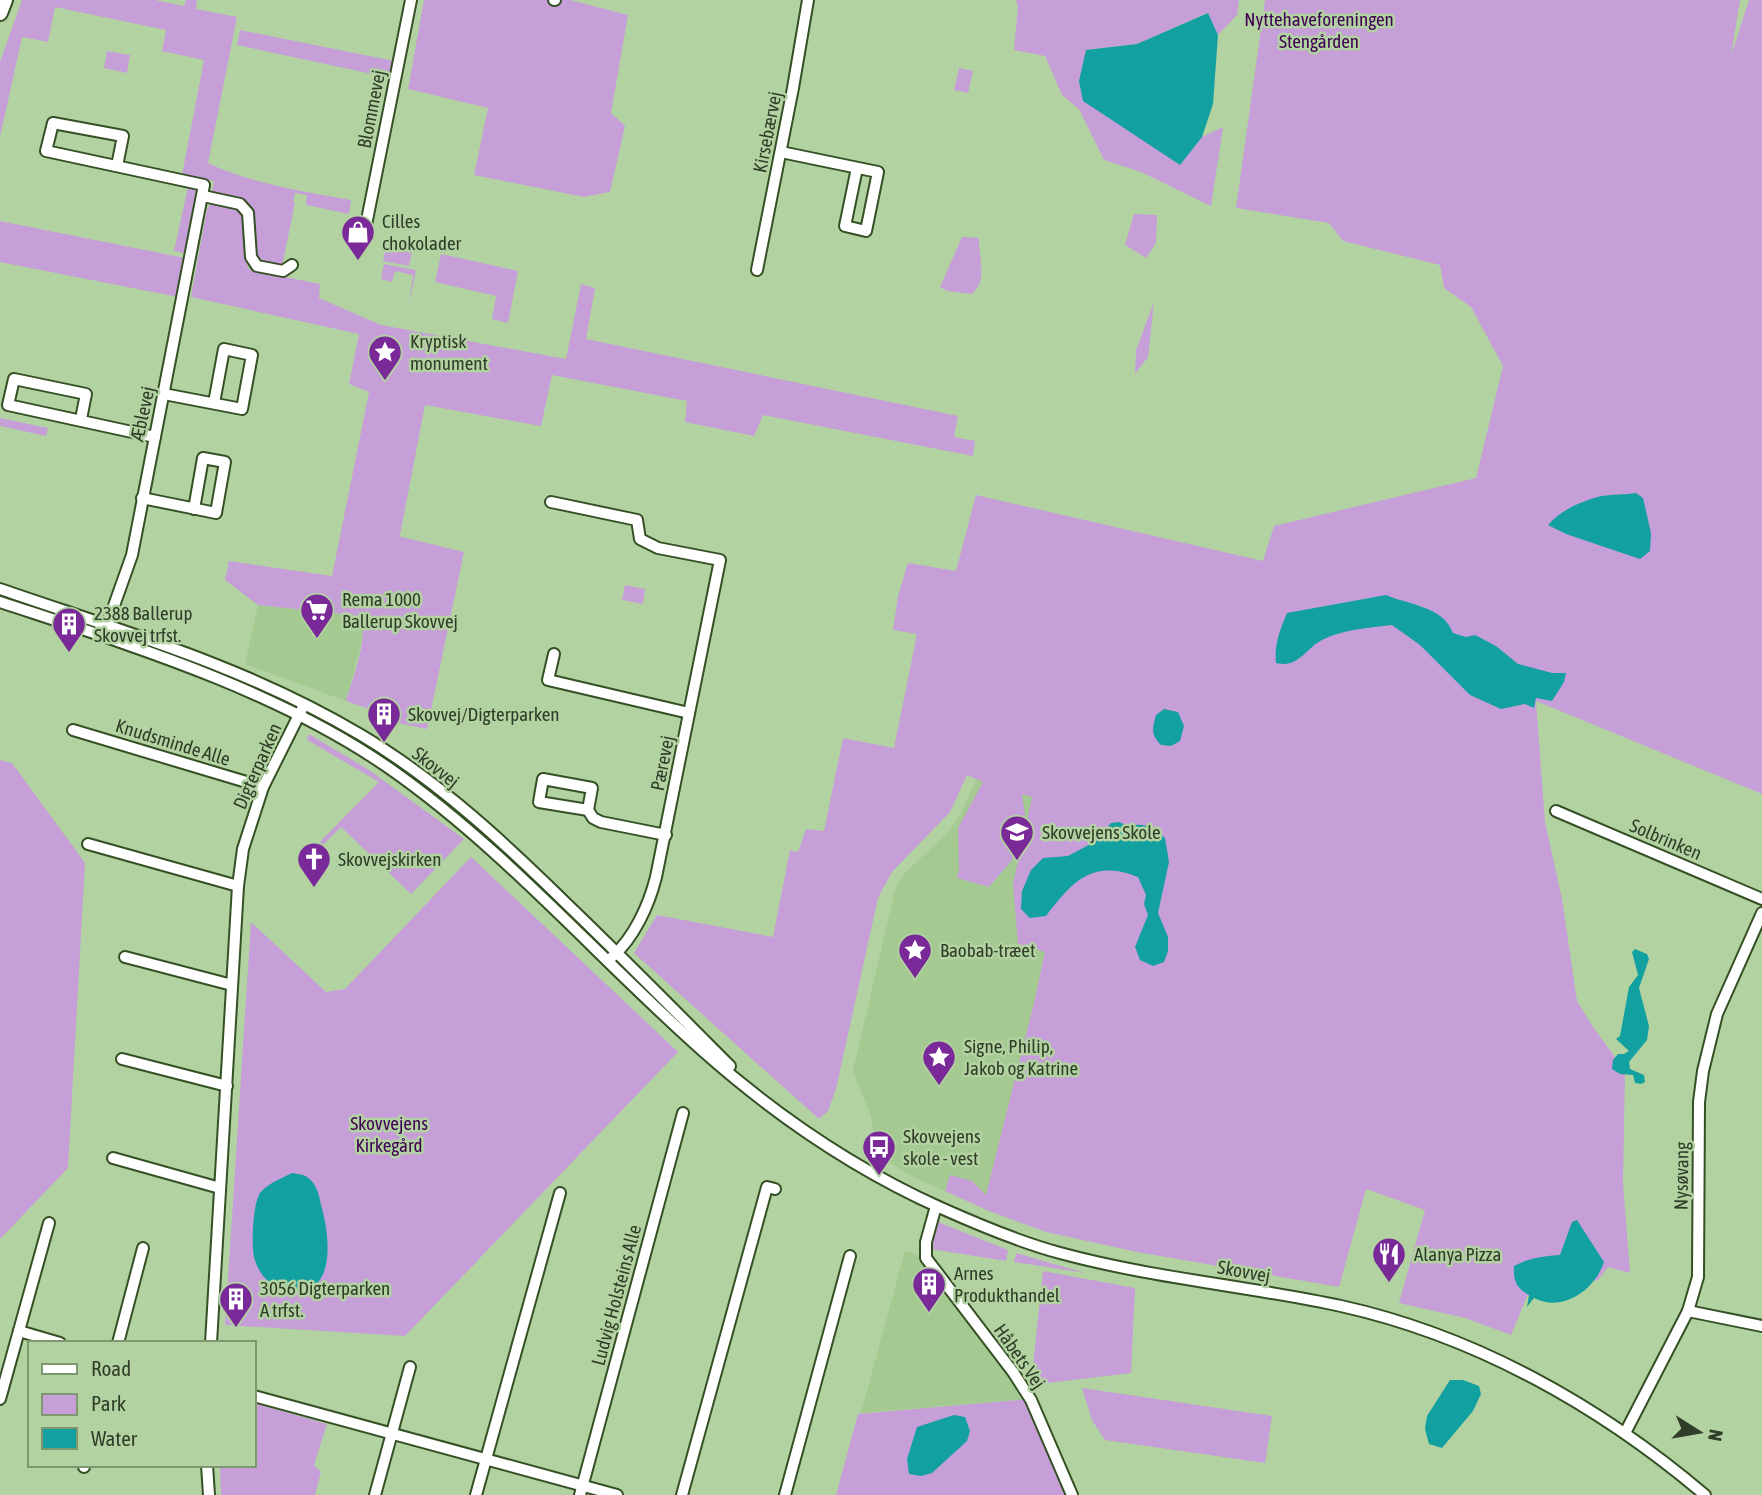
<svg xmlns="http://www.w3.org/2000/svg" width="1762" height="1495" font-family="'Asap Condensed',sans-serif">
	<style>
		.built { fill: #a4c991 }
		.green { fill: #c69fd8 }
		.water { fill: #13a0a0 }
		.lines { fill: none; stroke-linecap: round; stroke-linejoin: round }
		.minor-casing { stroke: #355024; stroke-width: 14 }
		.major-casing { stroke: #355024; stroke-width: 18 }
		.minor { stroke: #fff; stroke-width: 10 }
		.major { stroke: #fff; stroke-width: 14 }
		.labels { text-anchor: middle; stroke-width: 5; stroke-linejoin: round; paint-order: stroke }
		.park-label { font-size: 19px; fill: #400155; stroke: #b2d3a1 }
		.street-label { font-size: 19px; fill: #303d29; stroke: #b2d3a1 }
		.poi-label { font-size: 19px; fill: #303d29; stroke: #b2d3a1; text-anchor: start }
	</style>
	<rect width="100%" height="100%" fill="#b2d3a1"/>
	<g class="built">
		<path d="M1117 534 1035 1226 996 1213 915 1178 868 1150 873 1129 871 1116 853 1071 895 890 905 873 948 832 961 814 978 775Z"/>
		<path d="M258 605 361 616 364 626 361 644 346 701 245 664Z"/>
		<path d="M905 1251 918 1255 1028 1399 861 1413Z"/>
	</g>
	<g class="green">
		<path d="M22 0H155L184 6 186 0H197L196 9 237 17 208 163C252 184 303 191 351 200L349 214 306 205 307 195 295 193 293 202 295 203 282 266 255 260C254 242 260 206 240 198 232 195 221 194 212 193L214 181 182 175 204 60 162 51 166 30 55 7 48 42 22 37 0 137V62Z"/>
		<path d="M424 0H570L628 15 611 113 625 126 610 192 584 197 474 175 488 108 408 89Z"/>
		<path d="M1016 0H1239L1237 15 1218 35 1207 13 1137 44 1086 50 1179 165 1202 137 1223 127 1211 206 1141 172 1104 160 1079 109 1062 95 1045 56 1014 50 1018 6Z"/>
		<path d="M1265 0H1740L1731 56 1749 0H1762V794L1536 701 1545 822 1562 899 1577 1001 1591 1024 1625 1071 1623 1183 1630 1273 1608 1267 1598 1280 1527 1296 1511 1335 1465 1318 1399 1303 1425 1210 1366 1189 1339 1287 1137 1252 1046 1232 989 1211 945 1191 950 1175 972 1181 986 1195 1034 1003 1045 952 1018 944 1013 884 1032 797 1022 794 1025 815 1024 825 1017 833 1016 849 1012 860 989 887 957 878 959 870 958 828 983 782 967 775 950 812 892 872 878 898 836 1089 828 1111 819 1119 634 953 657 915 773 937 790 850 798 852 806 829 824 831 843 738 894 748 917 634 893 630 898 596 908 563 956 571 976 495 1263 561 1274 526 1476 478 1503 366 1471 307 1444 288 1440 265 1343 241 1329 223 1236 208Z"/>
		<path d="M240 30 394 61 391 78 237 45Z"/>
		<path d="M107 51 130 55 127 73 104 68Z"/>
		<path d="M959 68 973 71 968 93 954 90Z"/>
		<path d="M188 187 196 189 199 193 188 254 174 251Z"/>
		<path d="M214 203 238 208 242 214 247 265 250 270 320 284 319 298 381 325 566 359 581 284 595 288 586 339 958 416 954 437 975 441 973 456 763 415 754 436 685 422 687 401 552 375 541 426 425 405 400 535 398 536 464 552 427 729 397 723 369 709 346 701C353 676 368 642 361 616L258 605 225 580 229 561 332 576 369 392 349 384 359 334 191 297 207 209 209 206Z"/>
		<path d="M1134 214 1157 215 1156 243 1146 258 1125 245Z"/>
		<path d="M0 221 185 258 178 297 0 262Z"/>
		<path d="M962 237 979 238C978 254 989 283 971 294L947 291 940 287Z"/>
		<path d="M386 246 412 251 409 266 383 261Z"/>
		<path d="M441 254 518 271 508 323 492 319 496 296 435 282Z"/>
		<path d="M384 264 416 270 409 305 413 275 395 271 392 282 381 279Z"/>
		<path d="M1154 302 1148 357 1135 374 1136 350Z"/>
		<path d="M0 418 48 428 46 436 0 426Z"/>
		<path d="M625 585 645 589 643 604 622 600Z"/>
		<path d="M309 734 369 770 464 839 411 894 341 827 320 848 315 847 379 782 307 740Z"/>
		<path d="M0 760 12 763 85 863 68 1168 0 1239Z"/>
		<path d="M471 857 678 1052 405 1336 225 1325 251 922 326 992 345 989Z"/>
		<path d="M938 1222 1008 1250 1006 1261 931 1249Z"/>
		<path d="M1016 1253 1085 1273 1014 1262Z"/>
		<path d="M1043 1271 1135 1288 1131 1373 1031 1385Z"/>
		<path d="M1082 1388 1272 1416 1265 1463 1105 1440 1092 1420Z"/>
		<path d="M1028 1399 1069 1495H836L858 1414Z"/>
		<path d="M254 1403 327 1424 314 1465 321 1472 315 1495H221L220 1465H254Z"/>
	</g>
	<g class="water">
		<path d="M1208 13 1218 35 1213 104 1202 137 1180 165 1083 101 1079 81 1086 50 1137 44Z"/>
		<path d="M1636 493 1643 498 1651 533 1650 551 1640 559 1566 534 1548 525C1560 510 1584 500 1602 496 1613 494 1625 495 1636 493Z"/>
		<path d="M1386 595C1409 605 1443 606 1453 633L1466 637 1475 635 1496 646 1518 664 1552 673H1566L1564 682 1552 701 1536 698 1534 708 1525 704 1501 709 1470 695 1420 645 1392 625C1370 628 1343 629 1322 640 1306 648 1298 669 1276 663 1274 644 1280 630 1287 613Z"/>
		<path d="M1164 709 1178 712 1184 726 1180 741 1171 746 1161 745C1151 735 1152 729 1156 715Z"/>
		<path d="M1119 822 1128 826C1145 822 1152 827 1165 838L1169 862 1158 913 1168 937V951L1164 962 1153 966 1140 960 1135 947 1148 915 1144 904 1146 895 1138 877C1092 859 1073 881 1046 916L1030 918 1021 909 1022 891 1031 870 1043 858 1068 856 1096 841 1111 823Z"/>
		<path d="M1635 949 1647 954 1649 959 1639 988 1649 1026 1647 1040 1629 1062 1630 1069 1644 1075 1645 1082 1641 1084 1635 1083 1633 1075 1620 1074 1612 1069 1613 1060 1618 1054H1624L1629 1051 1616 1039 1620 1036 1629 987 1638 975 1632 952Z"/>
		<path d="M292 1173C297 1174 303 1174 307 1177 317 1184 319 1195 321 1205 330 1235 338 1301 286 1290 278 1288 269 1283 263 1276 259 1270 256 1265 254 1257 251 1245 253 1203 260 1193 267 1184 282 1178 292 1173Z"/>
		<path d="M1577 1220 1604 1262C1595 1290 1562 1313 1534 1298L1527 1307 1529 1295C1516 1288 1513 1280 1514 1266 1528 1258 1544 1256 1560 1255L1572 1222Z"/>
		<path d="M1450 1380H1463L1479 1386 1481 1394 1473 1411 1442 1448 1429 1444 1425 1429 1427 1416Z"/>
		<path d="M954 1415 965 1417 970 1431 967 1441 932 1473 921 1476 909 1474 907 1459 917 1427Z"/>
	</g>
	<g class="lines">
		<g class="minor-casing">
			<g id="minor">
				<path d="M554 0H555"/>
				<path d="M781 152 868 170 878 172 866 231 845 226 857 168"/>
				<path d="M203 196 240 204 248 213 251 257 257 266 283 271 292 265"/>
				<path d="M366 225 411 0"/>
				<path d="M757 270 793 88 808 0"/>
				<path d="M164 394 242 409 252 355 224 349 214 403"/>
				<path d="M81 419 86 394 14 379 8 405 155 437"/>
				<path d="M142 498C166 503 191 508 216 513L225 462 203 458 194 509"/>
				<path d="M551 502 637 520 640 539 658 548 720 560 656 877C649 905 634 938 612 957"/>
				<path d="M0 589C125 632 247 667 361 735 440 782 508 846 573 910 626 961 678 1014 730 1066"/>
				<path d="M0 602C130 645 275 689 389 768 505 849 597 957 703 1051 774 1114 854 1169 941 1208 979 1225 1019 1242 1060 1253 1152 1278 1248 1286 1341 1306 1476 1336 1600 1406 1705 1495"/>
				<path d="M105 631 132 555 204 185 46 151 53 123 123 136 117 166"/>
				<path d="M554 654 548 680 689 713"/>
				<path d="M73 730 263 787"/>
				<path d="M588 810 592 788 543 779 539 802 588 810 593 818 601 822 666 835"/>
				<path d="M1556 811 1762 899"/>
				<path d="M88 844 238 886"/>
				<path d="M125 957 232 985"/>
				<path d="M122 1059 227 1086"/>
				<path d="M113 1158 220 1188"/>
				<path d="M936 1206 926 1242V1258L1013 1372 1031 1400 1072 1495"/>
				<path d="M1688 1311 1762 1326"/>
				<path d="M19 1331 60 1343"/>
				<path d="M118 1343 143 1248"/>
				<path d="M211 1343 238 886 243 849 263 787 302 709"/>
				<path d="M254 1396 617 1495"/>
				<path d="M0 1399 49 1223"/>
				<path d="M1625 1433 1688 1311 1698 1277 1699 1102 1703 1071 1717 1014 1762 913"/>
				<path d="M207 1465 209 1495"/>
				<path d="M84 1467V1465"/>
				<path d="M375 1495 410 1367"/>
				<path d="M476 1495 560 1193"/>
				<path d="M580 1495 683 1113"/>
				<path d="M682 1495 767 1187 775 1189"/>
				<path d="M785 1495 850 1256"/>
			</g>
		</g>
		<g class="major-casing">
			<path id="major" d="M0 13 5 0"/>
		</g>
		<use href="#minor" class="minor"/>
		<use href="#major" class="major"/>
	</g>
	<defs>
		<g id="shop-pin" transform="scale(1.75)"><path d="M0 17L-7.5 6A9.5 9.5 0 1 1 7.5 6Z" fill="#7a2999" stroke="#b2d3a1"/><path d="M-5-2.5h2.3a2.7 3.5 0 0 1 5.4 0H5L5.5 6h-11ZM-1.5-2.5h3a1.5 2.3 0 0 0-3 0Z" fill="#fff"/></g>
		<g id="sight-pin" transform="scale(1.75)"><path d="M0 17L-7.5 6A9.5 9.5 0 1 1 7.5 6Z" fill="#7a2999" stroke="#b2d3a1"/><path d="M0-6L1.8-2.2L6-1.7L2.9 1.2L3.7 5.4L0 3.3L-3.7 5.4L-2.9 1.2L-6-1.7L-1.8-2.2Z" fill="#fff"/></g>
		<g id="supermarket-pin" transform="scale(1.75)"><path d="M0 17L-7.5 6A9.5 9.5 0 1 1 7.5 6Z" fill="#7a2999" stroke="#b2d3a1"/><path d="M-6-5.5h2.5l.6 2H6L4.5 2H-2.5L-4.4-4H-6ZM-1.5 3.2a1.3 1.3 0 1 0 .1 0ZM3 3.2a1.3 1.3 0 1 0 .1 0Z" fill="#fff"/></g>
		<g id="building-pin" transform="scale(1.75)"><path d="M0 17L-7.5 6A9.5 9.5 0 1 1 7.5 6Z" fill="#7a2999" stroke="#b2d3a1"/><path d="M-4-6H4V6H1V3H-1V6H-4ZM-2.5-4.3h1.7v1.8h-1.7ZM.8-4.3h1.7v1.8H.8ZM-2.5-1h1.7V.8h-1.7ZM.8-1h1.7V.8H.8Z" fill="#fff"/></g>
		<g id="school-pin" transform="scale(1.75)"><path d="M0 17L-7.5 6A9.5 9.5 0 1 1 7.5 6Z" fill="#7a2999" stroke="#b2d3a1"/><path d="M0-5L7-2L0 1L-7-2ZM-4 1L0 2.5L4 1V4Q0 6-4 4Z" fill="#fff"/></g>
		<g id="church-pin" transform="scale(1.75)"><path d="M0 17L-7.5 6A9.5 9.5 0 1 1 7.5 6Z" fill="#7a2999" stroke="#b2d3a1"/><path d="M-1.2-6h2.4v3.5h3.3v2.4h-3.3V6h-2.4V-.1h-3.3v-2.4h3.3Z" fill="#fff"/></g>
		<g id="bus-pin" transform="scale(1.75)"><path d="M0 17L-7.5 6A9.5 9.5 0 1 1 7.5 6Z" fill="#7a2999" stroke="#b2d3a1"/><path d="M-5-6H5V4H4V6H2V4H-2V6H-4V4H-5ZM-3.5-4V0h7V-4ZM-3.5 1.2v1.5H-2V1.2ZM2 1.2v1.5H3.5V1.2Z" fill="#fff"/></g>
		<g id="restaurant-pin" transform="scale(1.75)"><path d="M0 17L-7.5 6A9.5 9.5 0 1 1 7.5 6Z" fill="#7a2999" stroke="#b2d3a1"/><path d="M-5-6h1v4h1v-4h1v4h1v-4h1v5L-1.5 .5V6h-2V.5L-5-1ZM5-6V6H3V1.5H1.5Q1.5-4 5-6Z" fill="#fff"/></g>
	</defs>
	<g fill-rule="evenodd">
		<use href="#shop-pin" x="358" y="232"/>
		<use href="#sight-pin" x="385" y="352"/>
		<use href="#supermarket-pin" x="317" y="610"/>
		<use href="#building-pin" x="69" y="624"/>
		<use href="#building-pin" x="384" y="714"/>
		<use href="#school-pin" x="1017" y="832"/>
		<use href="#church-pin" x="314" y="859"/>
		<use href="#sight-pin" x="915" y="950"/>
		<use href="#sight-pin" x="939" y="1057"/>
		<use href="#bus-pin" x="879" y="1147"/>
		<use href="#restaurant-pin" x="1389" y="1254"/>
		<use href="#building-pin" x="929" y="1284"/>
		<use href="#building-pin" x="236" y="1299"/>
	</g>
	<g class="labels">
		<g class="park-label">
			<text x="1319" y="26">Nyttehaveforeningen<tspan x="1319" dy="22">Stengården</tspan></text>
			<text x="389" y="1130">Skovvejens<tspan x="389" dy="22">Kirkegård</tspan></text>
		</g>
		<g class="street-label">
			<text transform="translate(371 109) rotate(-79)" y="7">Blommevej</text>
			<text transform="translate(767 132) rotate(-79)" y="7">Kirsebærvej</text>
			<text transform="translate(142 414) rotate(-78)" y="7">Æblevej</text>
			<text transform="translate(173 742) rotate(17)" y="7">Knudsminde Alle</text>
			<text transform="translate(662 763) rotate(-79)" y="7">Pærevej</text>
			<text transform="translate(257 766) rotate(-66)" y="7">Digterparken</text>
			<text transform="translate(436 767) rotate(38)" y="7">Skovvej</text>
			<text transform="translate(1666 839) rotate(23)" y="7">Solbrinken</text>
			<text transform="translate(1681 1176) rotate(-89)" y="7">Nysøvang</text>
			<text transform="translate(1244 1271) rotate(10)" y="7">Skovvej</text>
			<text transform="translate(616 1295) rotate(-75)" y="7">Ludvig Holsteins Alle</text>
			<text transform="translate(1020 1356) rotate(55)" y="7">Håbets Vej</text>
		</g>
		<g class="poi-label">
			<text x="382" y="228">Cilles<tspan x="382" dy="22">chokolader</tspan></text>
			<text x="410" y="348">Kryptisk<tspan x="410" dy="22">monument</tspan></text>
			<text x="342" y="606">Rema 1000<tspan x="342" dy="22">Ballerup Skovvej</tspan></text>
			<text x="94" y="620">2388 Ballerup<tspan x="94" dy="22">Skovvej trfst.</tspan></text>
			<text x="408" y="721">Skovvej/Digterparken</text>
			<text x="1042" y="839">Skovvejens Skole</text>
			<text x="338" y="866">Skovvejskirken</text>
			<text x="940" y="957">Baobab-træet</text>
			<text x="964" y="1053">Signe, Philip,<tspan x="964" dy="22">Jakob og Katrine</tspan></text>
			<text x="903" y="1143">Skovvejens<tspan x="903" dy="22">skole - vest</tspan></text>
			<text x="1414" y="1261">Alanya Pizza</text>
			<text x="954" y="1280">Arnes<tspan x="954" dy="22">Produkthandel</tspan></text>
			<text x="260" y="1295">3056 Digterparken<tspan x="260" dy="22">A trfst.</tspan></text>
		</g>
	</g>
	<rect x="28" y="1341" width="228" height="126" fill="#b2d3a1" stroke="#7e9771" stroke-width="2"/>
	<rect x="42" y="1364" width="35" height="10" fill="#ffffff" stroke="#7e9771" stroke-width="2"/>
	<text x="91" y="1376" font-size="21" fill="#303d29">Road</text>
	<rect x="42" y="1394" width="35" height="21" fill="#c69fd8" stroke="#7e9771" stroke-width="2"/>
	<text x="91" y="1411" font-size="21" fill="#303d29">Park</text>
	<rect x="42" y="1428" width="35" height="21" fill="#13a0a0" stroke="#7e9771" stroke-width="2"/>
	<text x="91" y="1446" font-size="21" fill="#303d29">Water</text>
	<g transform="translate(1699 1432) rotate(101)" stroke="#b2d3a1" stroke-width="5" paint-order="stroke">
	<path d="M0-5L12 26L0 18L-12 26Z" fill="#303d29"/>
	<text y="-10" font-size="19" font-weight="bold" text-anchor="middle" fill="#303d29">N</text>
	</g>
</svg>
